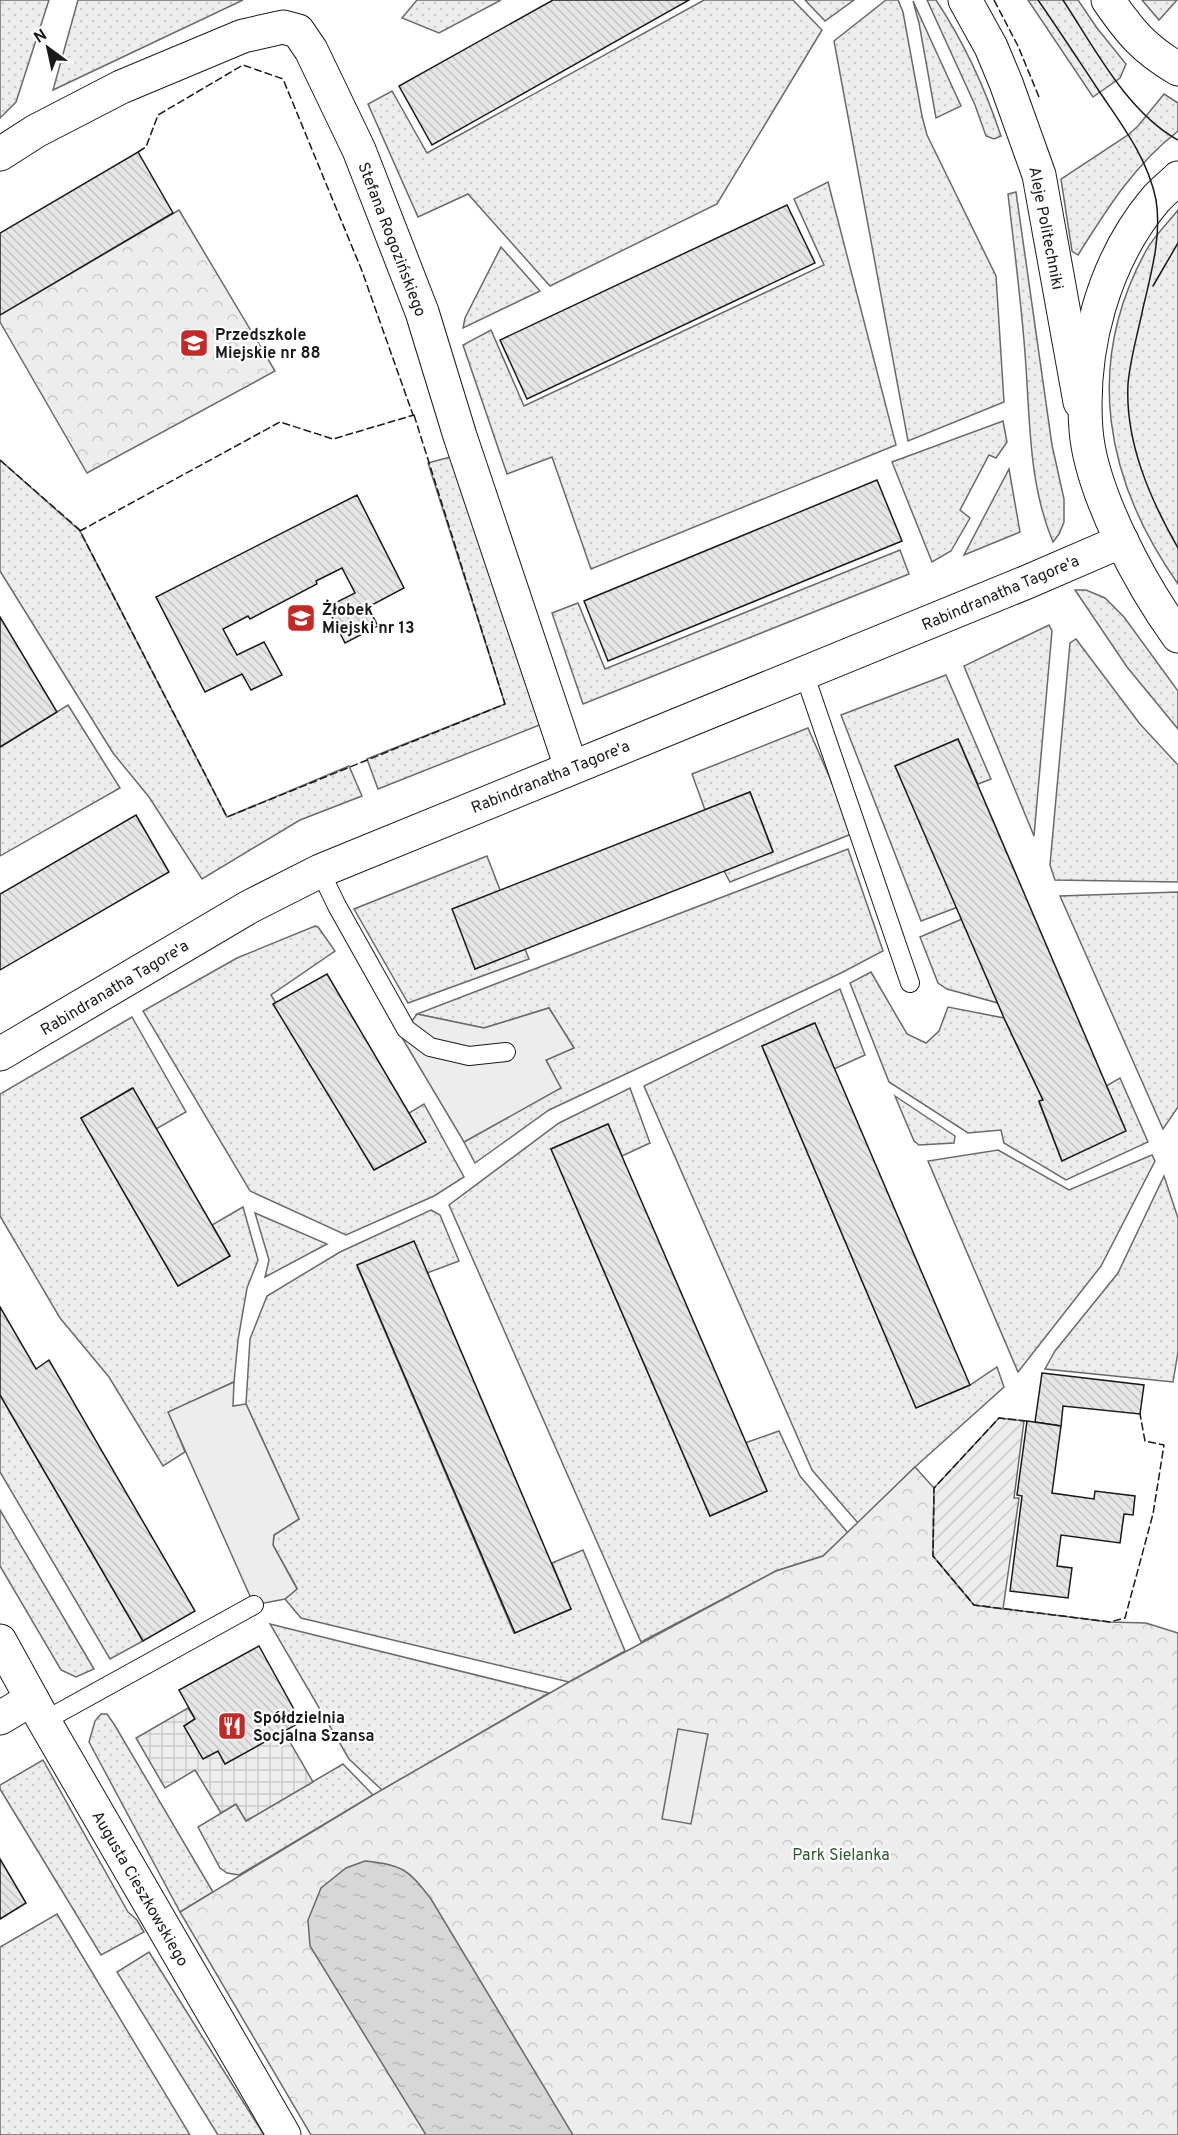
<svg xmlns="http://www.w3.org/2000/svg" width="1178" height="2135" font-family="Overpass,sans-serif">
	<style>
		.grass { fill: url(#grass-dots); stroke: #6a6a6a; stroke-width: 1.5 }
		.park { fill: url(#park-crowns); stroke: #6a6a6a; stroke-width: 1.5 }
		.garden { fill: url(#garden-furrows); stroke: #6a6a6a; stroke-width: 1.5 }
		.pitch { fill: #ededed; stroke: #6a6a6a; stroke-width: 1.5 }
		.plaza { fill: url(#plaza-grid); stroke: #6a6a6a; stroke-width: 1.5 }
		.water { fill: url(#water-ripples); stroke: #6a6a6a; stroke-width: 1.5 }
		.building { fill: url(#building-back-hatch); stroke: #1a1a1a; stroke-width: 1.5 }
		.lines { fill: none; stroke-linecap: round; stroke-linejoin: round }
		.service-casing { stroke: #1a1a1a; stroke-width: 20 }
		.minor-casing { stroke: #1a1a1a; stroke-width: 35 }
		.secondary-casing { stroke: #1a1a1a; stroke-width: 35 }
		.primary-casing { stroke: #1a1a1a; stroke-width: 35 }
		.service { stroke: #fff; stroke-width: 18 }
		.minor { stroke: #fff; stroke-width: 33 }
		.secondary { stroke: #fff; stroke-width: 33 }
		.primary { stroke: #fff; stroke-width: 33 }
		.tram { stroke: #1a1a1a; stroke-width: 1.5 }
		.fence { stroke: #1a1a1a; stroke-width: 1.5; stroke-dasharray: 8 3; stroke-linecap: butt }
		.labels { text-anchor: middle; stroke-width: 4.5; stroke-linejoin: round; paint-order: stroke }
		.street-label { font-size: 16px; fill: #1a1a1a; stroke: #fff }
		.poi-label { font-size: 16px; font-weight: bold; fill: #1a1a1a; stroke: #fff; text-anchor: start }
		.park-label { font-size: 16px; fill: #2b5a34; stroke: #fff }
	</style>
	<defs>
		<pattern id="grass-dots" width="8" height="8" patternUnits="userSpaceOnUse" patternTransform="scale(1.5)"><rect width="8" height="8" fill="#ededed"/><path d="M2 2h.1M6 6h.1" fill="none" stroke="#cbcbcb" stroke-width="1.8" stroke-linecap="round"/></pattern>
		<pattern id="park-crowns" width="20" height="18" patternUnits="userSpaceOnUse" patternTransform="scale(1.5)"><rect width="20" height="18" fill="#ededed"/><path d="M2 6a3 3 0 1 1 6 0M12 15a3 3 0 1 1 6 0" fill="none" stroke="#cbcbcb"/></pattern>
		<pattern id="garden-furrows" width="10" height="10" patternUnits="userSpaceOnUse" patternTransform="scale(1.5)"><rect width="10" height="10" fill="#ededed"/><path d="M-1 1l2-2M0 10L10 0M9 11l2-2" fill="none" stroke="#cbcbcb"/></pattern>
		<pattern id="plaza-grid" width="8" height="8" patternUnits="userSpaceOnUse" patternTransform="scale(1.5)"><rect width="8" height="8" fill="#ededed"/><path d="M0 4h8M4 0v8" fill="none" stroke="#cbcbcb"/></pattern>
		<pattern id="water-ripples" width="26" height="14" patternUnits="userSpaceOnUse" patternTransform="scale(1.5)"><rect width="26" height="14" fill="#d7d7d7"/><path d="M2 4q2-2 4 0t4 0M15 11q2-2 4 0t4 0" fill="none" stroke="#b8b8b8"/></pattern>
		<pattern id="building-back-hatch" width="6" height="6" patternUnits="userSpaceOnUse" patternTransform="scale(1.5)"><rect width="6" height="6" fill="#e6e6e6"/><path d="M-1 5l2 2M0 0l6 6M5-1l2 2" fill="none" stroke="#c5c5c5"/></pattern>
	</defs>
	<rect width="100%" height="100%" fill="#fff"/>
	<g class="grass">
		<path d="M0 0H49L16 102 0 118Z"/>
		<path d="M78 0H243L53 90Z"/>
		<path d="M417 0H501L439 33 402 18Z"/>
		<path d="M704 0H793L822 30 717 204 550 286 468 194 418 217 368 104 392 91 427 153Z"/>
		<path d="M805 0H854L825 21Z"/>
		<path d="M886 0H898L903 12 922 116 927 135 996 276 1004 402 908 441 834 41Z"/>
		<path d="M927 0H936C964 42 985 88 1001 136L994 139 986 136 975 105Z"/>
		<path d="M1028 0H1078L1097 28 1126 64 1120 78 1093 97Z"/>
		<path d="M1142 0H1177L1159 20Z"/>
		<path d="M913 1 961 106 936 118 919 23Z"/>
		<path d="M1164 94 1178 103V131C1134 165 1107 209 1078 255L1072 251 1061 179 1128 135 1138 126Z"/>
		<path d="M828 182 896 445 591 569 552 457 507 474 463 345 491 330 524 406 824 265 794 199Z"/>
		<path d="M1016 192 1052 445 1064 499V522L1059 534 1053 542C1028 483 1030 416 1025 353 1021 300 1014 247 1008 194Z"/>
		<path d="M1178 210V584C1105 480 1083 364 1147 249 1155 235 1168 223 1178 210Z"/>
		<path d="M501 247 540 291 463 328 465 318Z"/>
		<path d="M1003 421 1007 442 996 458 989 455 960 510 970 518 951 551 932 562 892 462Z"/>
		<path d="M454 456 542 724 378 789 367 759 505 704 428 463Z"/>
		<path d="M0 460 80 531 227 817 349 766 362 796 300 820 202 879 149 797 113 753 0 571Z"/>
		<path d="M1009 469 1020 532 964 555Z"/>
		<path d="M900 550 909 574 583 704 552 613 578 603 605 669Z"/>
		<path d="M1075 590H1086L1105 598 1124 617 1178 691V729L1127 667Z"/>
		<path d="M1049 625 1052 631 1034 836 964 666Z"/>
		<path d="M1076 639 1140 724 1178 765V882L1055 880 1050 865 1070 643Z"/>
		<path d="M946 675 991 779 978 784 958 739 895 766 958 907 921 921 841 715Z"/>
		<path d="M68 705 120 788 0 856V747Z"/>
		<path d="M808 728 854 833 730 882 724 871 773 851 750 792 705 810 692 774Z"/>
		<path d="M848 849 883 951 841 973 549 1110 475 1163 464 1142 560 1088 546 1060 574 1048 549 1008 484 1028 417 1014Z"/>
		<path d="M487 856 500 890 475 969 525 949 529 959 408 1003 354 909Z"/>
		<path d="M1178 892V1107L1163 1129 1060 896Z"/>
		<path d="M962 919 998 1003 947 989 938 983 920 937Z"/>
		<path d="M315 926 318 927 335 951 271 995 374 1170 425 1142 409 1113 424 1104 464 1177 434 1196 346 1235 250 1191 143 1011 237 958Z"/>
		<path d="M871 972 907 1034 926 1043 939 1031 948 1007 1004 1018 1043 1100 1039 1102 1062 1161 1106 1086 1120 1078 1148 1142 1066 1180 1004 1143 1001 1130 968 1133 889 1082 850 983Z"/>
		<path d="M840 989 865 1055 834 1069 814 1023 762 1046 916 1407 970 1385 997 1367 1004 1387 915 1467 858 1523 812 1470 644 1086Z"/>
		<path d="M132 1017 186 1112 156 1129 132 1088 81 1118 178 1286 230 1256 212 1225 243 1207 258 1260 247 1288 238 1340 234 1382 169 1412 185 1452 163 1466 109 1377 60 1318 0 1216V1094Z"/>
		<path d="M630 1088 650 1143 622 1156 608 1124 551 1149 710 1516 767 1491 745 1443 779 1431 800 1476 848 1533 823 1556 776 1571 641 1642 449 1205 559 1123Z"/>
		<path d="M895 1096 955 1136 954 1143 919 1145 914 1141Z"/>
		<path d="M998 1150 1069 1190 1152 1155 1155 1161 1101 1266 1018 1372 928 1161Z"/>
		<path d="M1164 1176 1178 1218V1352L1173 1382 1045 1369 1055 1351 1118 1273Z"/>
		<path d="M431 1210 440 1215 459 1261 427 1273 357 1266 514 1633 571 1609 552 1563 583 1550 625 1651 569 1682 301 1618 285 1599 297 1588 273 1545 274 1535 299 1519 246 1404 250 1339 267 1296 340 1252Z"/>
		<path d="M255 1213 327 1244 265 1277 269 1260Z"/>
		<path d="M0 1395 143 1641 110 1659 0 1472Z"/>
		<path d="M0 1510 94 1669 76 1677 61 1670 0 1566Z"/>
		<path d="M270 1624 549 1693 382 1790 349 1759Z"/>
		<path d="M101 1714H107L114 1724 213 1892 180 1912 89 1742 95 1721Z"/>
		<path d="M43 1760 128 1912 137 1920 144 1932 101 1955 0 1789V1785Z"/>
		<path d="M343 1764 373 1795 239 1875 227 1873 220 1868 198 1827 236 1804 246 1821Z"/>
		<path d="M57 1914 190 2135H0V1947Z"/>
		<path d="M149 1952 264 2135H218L117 1972Z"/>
	</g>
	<g class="park">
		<path d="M179 210 275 371 87 473 0 322V315Z"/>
		<path d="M915 1467 934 1488 933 1556 974 1605 1110 1622 1146 1623 1178 1633V2135H311L180 1912 373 1795 569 1682 776 1571 823 1556Z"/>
	</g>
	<path class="garden" d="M999 1418 1024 1421 1014 1498H1019L1003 1609 974 1605 933 1556 934 1488Z"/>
	<g class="pitch">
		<path d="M549 1008 574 1048 546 1060 561 1088 464 1142 401 1036 417 1014 484 1028Z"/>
		<path d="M234 1382 233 1406 246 1404 299 1519 274 1535 273 1545 297 1589 285 1599 254 1605 168 1412Z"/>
		<path d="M678 1729 708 1734 691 1824 662 1819Z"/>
	</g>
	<path class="plaza" d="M188 1708 195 1719 184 1726 203 1758 218 1751 225 1764 283 1730 313 1782 246 1821 236 1804 221 1813 195 1770 165 1788 136 1738Z"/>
	<path class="water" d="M365 1861C403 1865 408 1869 431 1899L573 2135H426L310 1946 308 1920 321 1888 346 1868Z"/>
	<g class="building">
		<path d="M553 0H689L432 145 399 86Z"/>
		<path d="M138 152 173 213 0 315V233Z"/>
		<path d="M787 205 815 263 527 399 500 340Z"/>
		<path d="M877 480 902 541 608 661 584 601Z"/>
		<path d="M357 495 404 588 368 607 378 626 345 643 327 607 355 593 342 568 316 581 317 584 250 619 248 616 223 629 237 655 264 642 282 675 251 690 242 674 205 692 156 597Z"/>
		<path d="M0 617 57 712 0 747Z"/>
		<path d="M958 739 1126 1131 1062 1161 1039 1101 1043 1100 1004 1018 895 766Z"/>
		<path d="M750 792 773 852 475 969 452 909Z"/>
		<path d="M136 815 169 872 0 970V894Z"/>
		<path d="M327 974 426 1142 374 1170 273 1004Z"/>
		<path d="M815 1023 970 1385 916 1408 762 1046Z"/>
		<path d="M133 1088 230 1256 178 1286 81 1118Z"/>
		<path d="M608 1124 767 1491 710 1516 551 1149Z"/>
		<path d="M414 1241 571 1609 515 1633 357 1265Z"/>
		<path d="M0 1307 36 1369 49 1360 195 1611 143 1641 0 1395Z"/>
		<path d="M1042 1373 1144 1385 1140 1414 1063 1406 1061 1426 1035 1422Z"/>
		<path d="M1027 1421 1061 1426 1052 1493 1094 1499 1095 1491 1135 1496 1133 1515 1124 1514 1120 1543 1061 1535 1057 1566 1072 1568 1068 1598 1010 1591 1022 1496 1017 1495Z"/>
		<path d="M259 1646 301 1722 225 1764 218 1751 203 1759 184 1726 195 1719 179 1690Z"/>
		<path d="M0 1859 26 1903 0 1919Z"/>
	</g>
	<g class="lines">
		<g class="service-casing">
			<g id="service">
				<path d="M804 673 910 983"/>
				<path d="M320 871 337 906 406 1029 430 1047 469 1056 506 1052"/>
				<path d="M44 1721 254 1605"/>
			</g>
		</g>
		<g class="minor-casing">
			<g id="minor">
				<path d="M0 154 36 131 121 87 243 36 283 27 298 31 311 50 359 150 422 312 460 436 571 767"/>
				<path d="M0 1054 249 907 320 871 1027 582 1122 541"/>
				<path d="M0 1641 44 1721 284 2135"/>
				<path d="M0 1718 32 1699"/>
			</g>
		</g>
		<g class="secondary-casing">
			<g id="secondary">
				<path d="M965 0 991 47 1006 83 1039 175 1080 402"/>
				<path d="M1108 0C1130 32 1144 49 1178 69"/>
			</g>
		</g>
		<g class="primary-casing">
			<path id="primary" d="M1178 178C1171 185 1162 192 1155 200 1103 262 1080 350 1086 430 1091 493 1141 585 1178 636"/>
		</g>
		<use href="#service" class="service"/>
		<use href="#minor" class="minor"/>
		<use href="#secondary" class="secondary"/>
		<use href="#primary" class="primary"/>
		<g class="tram">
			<path d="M1038 0C1059 30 1079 61 1099 91 1122 125 1148 159 1156 200 1162 235 1151 274 1143 308 1138 333 1130 359 1128 384 1125 442 1150 499 1178 548"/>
			<path d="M1063 0C1094 47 1127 112 1178 140"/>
			<path d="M1153 286 1178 243"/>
		</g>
		<g class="fence">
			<path d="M994 0 1018 46 1039 97"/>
			<path d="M138 152 146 147 158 115 243 65 283 79 362 271 413 415"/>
			<path d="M414 415 505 704 227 817 80 531 280 422 333 439Z"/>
			<path d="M0 460 81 531"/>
			<path d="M1027 1421 999 1418 934 1488 933 1556 974 1605 1110 1622 1125 1618 1153 1514 1164 1445 1145 1441 1140 1414"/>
		</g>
	</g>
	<defs>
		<g id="school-square" transform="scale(1.5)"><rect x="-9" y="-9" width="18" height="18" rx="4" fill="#c62828" stroke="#fff"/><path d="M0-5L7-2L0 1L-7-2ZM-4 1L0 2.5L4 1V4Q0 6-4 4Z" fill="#fff"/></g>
		<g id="restaurant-square" transform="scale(1.5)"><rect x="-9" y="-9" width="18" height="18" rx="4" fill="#c62828" stroke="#fff"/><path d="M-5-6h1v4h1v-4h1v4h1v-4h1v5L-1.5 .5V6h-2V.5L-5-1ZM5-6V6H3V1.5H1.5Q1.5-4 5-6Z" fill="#fff"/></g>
	</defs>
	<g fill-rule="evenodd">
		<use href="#school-square" x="194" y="343"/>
		<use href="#school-square" x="301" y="618"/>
		<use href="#restaurant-square" x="232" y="1726"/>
	</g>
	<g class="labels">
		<g class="street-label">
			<text transform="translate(1047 228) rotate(79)" y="6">Aleje Politechniki</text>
			<text transform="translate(393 239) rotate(69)" y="6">Stefana Rogozińskiego</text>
			<text transform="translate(1000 592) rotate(-23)" y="6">Rabindranatha Tagore'a</text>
			<text transform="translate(550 776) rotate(-22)" y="6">Rabindranatha Tagore'a</text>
			<text transform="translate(114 987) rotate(-31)" y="6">Rabindranatha Tagore'a</text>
			<text transform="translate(141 1888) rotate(60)" y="6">Augusta Cieszkowskiego</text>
		</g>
		<g class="poi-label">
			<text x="215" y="340">Przedszkole<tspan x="215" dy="18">Miejskie nr 88</tspan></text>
			<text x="322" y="615">Żłobek<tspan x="322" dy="18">Miejski nr 13</tspan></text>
			<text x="253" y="1723">Spółdzielnia<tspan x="253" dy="18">Socjalna Szansa</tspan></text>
		</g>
		<g class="park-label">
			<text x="841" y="1860">Park Sielanka</text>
		</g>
	</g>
	<g transform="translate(48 48) rotate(327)" stroke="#ffffff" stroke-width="4.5" paint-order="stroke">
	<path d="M0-4.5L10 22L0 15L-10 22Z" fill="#1a1a1a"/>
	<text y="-9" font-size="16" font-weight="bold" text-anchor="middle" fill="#1a1a1a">N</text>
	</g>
</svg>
